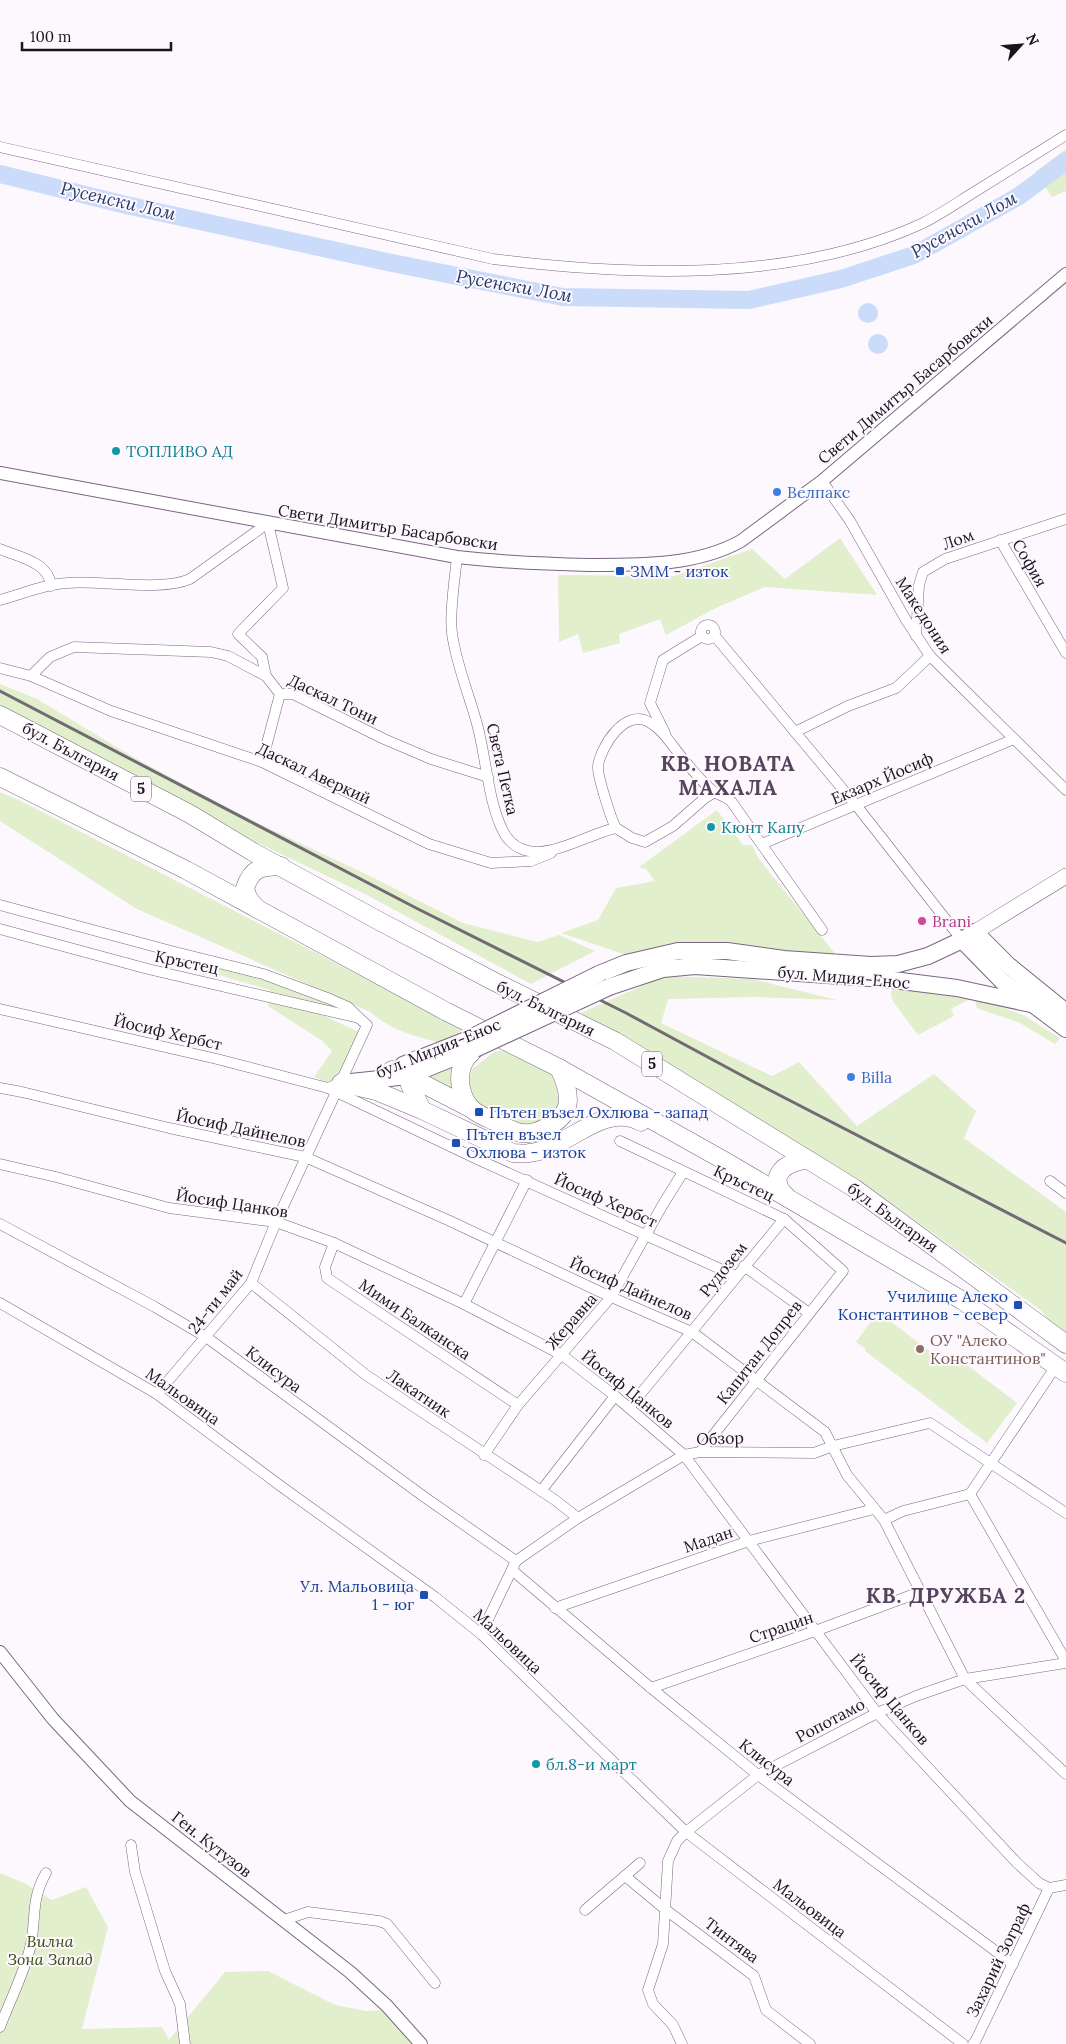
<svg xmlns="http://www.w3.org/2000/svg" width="1066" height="2044" font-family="Lora,serif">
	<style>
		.green { fill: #e2efcd }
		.water { fill: #cbdbfa }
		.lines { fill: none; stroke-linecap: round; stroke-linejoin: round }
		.river { stroke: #cbdbfa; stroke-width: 18 }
		.minor-casing { stroke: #7a6680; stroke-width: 11 }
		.tertiary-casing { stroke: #7a6680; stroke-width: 14 }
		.secondary-casing { stroke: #7a6680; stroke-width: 16 }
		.primary-casing { stroke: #7a6680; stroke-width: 18 }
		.trunk-casing { stroke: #7a6680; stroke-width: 19 }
		.minor { stroke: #fff; stroke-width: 10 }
		.tertiary { stroke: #fff; stroke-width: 12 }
		.secondary { stroke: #fff; stroke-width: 15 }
		.primary { stroke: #fff; stroke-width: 16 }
		.trunk { stroke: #fff; stroke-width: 18 }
		.rail { stroke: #726b74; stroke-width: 3 }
		.primary-bridge-casing { stroke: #7a6680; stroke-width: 18; stroke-linecap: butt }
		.primary-bridge { stroke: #fff; stroke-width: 16 }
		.culture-dot { fill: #0f9aa8; stroke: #fdf8fe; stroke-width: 2 }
		.shop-dot { fill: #3f7fe0; stroke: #fdf8fe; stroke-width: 2 }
		.transit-dot { fill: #1a4fb4; stroke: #fdf8fe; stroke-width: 2 }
		.hotel-dot { fill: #d1479c; stroke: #fdf8fe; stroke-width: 2 }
		.education-dot { fill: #8d6e63; stroke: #fdf8fe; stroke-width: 2 }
		.labels { text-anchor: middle; stroke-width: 4; stroke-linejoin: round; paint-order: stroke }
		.shield { fill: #fdf8fe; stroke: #5f5861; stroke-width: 1 }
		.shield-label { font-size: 15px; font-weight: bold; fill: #1b131e }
		.street-label { font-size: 16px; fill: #1b131e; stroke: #fdf8fe }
		.culture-label { font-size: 16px; fill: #0d838f; stroke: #fdf8fe; text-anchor: start }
		.shop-label { font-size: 16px; fill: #366cbe; stroke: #fdf8fe; text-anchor: start }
		.transit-label { font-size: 16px; fill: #164399; stroke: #fdf8fe; text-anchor: start }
		.hotel-label { font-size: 16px; fill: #b23c85; stroke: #fdf8fe; text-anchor: start }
		.education-label { font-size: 16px; fill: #785e54; stroke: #fdf8fe; text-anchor: start }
		.park-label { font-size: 16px; font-style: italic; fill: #394b0c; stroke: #fdf8fe }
		.water-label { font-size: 18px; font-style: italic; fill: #233a69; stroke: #fdf8fe }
		.district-label { font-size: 21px; font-weight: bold; letter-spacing: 1px; fill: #56435c; stroke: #fdf8fe }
	</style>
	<rect width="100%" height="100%" fill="#fdf8fe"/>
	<g class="green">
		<path d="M1066 149V191L1052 197 1035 172Z"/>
		<path d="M840 538 877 595 765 587 718 607 666 635 660 619 619 634 620 643 583 653 578 634 559 642 558 575 674 576 752 549 785 579Z"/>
		<path d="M0 684 37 699 135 758 241 815 372 877 463 923 537 942 559 935 595 951 531 984 367 895 241 835 0 710Z"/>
		<path d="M0 792 21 801 464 1029 441 1043C413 1036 393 1031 370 1012L137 909 0 821Z"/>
		<path d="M717 810 743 845H752L759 859 838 957 626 955 561 933 598 920 616 888 655 881 646 869 639 867Z"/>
		<path d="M210 962 271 978 349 1011 334 1009 273 992 361 1033 337 1081 329 1083 314 1077 332 1051 321 1040 268 1006 270 990 202 970Z"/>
		<path d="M664 976 752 979 837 1000 755 997 668 999 661 1023 772 1076 799 1062 857 1126 934 1074 976 1111 964 1138 1066 1212V1333L1048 1320 1042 1311 888 1201 581 1013Z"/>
		<path d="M894 987 970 999 951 1009 954 1016 918 1035 892 1000 891 992Z"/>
		<path d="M979 999 1023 1015 1060 1038 1055 1044 1020 1023 977 1008 975 1001Z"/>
		<path d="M508 1049 549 1071 559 1084 560 1108C551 1117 535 1129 521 1126 514 1124 506 1118 500 1115L502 1110 500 1108 497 1114C474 1103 464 1095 472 1069L494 1052Z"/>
		<path d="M459 1062 458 1093 424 1077Z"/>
		<path d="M878 1312 947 1364 954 1355 1017 1403 987 1443 865 1351 866 1349 856 1342Z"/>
		<path d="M0 1873 26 1884 52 1900 86 1887 108 1927 82 2029 162 2027 169 2040 225 1972 268 1971 335 2005 367 2011 380 2010 395 2015 421 2044H0Z"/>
	</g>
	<g class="water">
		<circle cx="868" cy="313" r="10"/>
		<circle cx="878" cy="344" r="10"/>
	</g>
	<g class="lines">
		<path class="river" d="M0 174 126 205 392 263 563 297 749 300 841 279 914 255 1019 196 1066 161"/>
		<g class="minor-casing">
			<g id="minor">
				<path d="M0 147 493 259C630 276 792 283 921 224 940 215 958 202 976 191 1006 172 1036 154 1066 135"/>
				<path d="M822 481 850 521 906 620 930 656 1066 790"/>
				<path d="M1000 540 1066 653"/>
				<path d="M0 549C19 557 49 562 51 586"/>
				<path d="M457 557C455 578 449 614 452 633 456 664 469 694 477 724 486 756 488 802 503 831 507 839 514 846 522 849 548 861 590 833 616 828 611 819 597 775 598 766 601 746 625 708 649 722 665 731 673 748 685 761 693 771 704 784 714 792 719 795 725 796 731 801L822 930"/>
				<path d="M0 600C22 594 45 584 67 583 102 580 160 592 190 579L268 523 283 588 238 634 262 657 266 676"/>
				<circle cx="708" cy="632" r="7"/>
				<path d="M714 635 856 805 962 940"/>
				<path d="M916 636 919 585 923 572 945 559 1066 519"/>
				<path d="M0 668 31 676 111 711 262 762 429 844 491 863 531 861 551 853"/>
				<path d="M31 676 50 657 74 647 211 652 228 656 266 676 280 694H293L384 739 431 759 488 777"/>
				<path d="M795 732 848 706 896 688 930 656"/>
				<path d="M665 733 650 703 663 660 702 636"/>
				<path d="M262 762 280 694"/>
				<path d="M616 828 632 838 645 842 673 826 705 798 715 792"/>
				<path d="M762 844 1014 739"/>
				<path d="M0 905 171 951 263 974 330 999 348 1007 359 1018"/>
				<path d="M0 929 148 969 359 1018 367 1025 276 1222 251 1283 157 1394"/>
				<path d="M0 1009 217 1059 328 1088 333 1086"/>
				<path d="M0 1088 22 1092 169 1128 305 1157 450 1221 611 1297 692 1332 825 1432 847 1475 884 1520 965 1679 1066 1774"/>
				<path d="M328 1088 477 1159 736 1276"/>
				<path d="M620 1141 784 1219 843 1271 700 1452"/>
				<path d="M0 1164 56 1177 169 1208 276 1222 334 1243 464 1304 562 1355 615 1396 684 1455 877 1713 1017 1863 1039 1883 1049 1888 1066 1885"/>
				<path d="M1050 1181 1066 1193"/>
				<path d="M0 1224 155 1307 206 1337 423 1496 516 1561"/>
				<path d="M334 1243 325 1267 327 1278 518 1405"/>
				<path d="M744 1266 809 1313"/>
				<path d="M251 1283 366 1375 555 1500 578 1518"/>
				<path d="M0 1303 157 1394 282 1487 435 1597 481 1634 686 1832 963 2044"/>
				<path d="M464 1304 527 1180"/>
				<path d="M629 1408 784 1219"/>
				<path d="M484 1455 518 1405 611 1297 662 1206 683 1172"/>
				<path d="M541 1491 615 1396"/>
				<path d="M970 1494 1066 1661"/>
				<path d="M884 1520 903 1511 970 1494 1056 1366"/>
				<path d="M512 1570 651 1688 758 1775 1013 1964"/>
				<path d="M555 1608 749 1541 874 1509"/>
				<path d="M481 1634 516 1561 578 1518 684 1455 700 1452 814 1453 833 1446 930 1423 1066 1513"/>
				<path d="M651 1688 815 1631 920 1592"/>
				<path d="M131 1845 135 1872 165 1971 180 2004 185 2044"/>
				<path d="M625 1876 666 1910 754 1976 766 2010 810 2044"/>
				<path d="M585 1910 640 1863"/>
				<path d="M284 1920 308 1912 379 1921 387 1924 435 1983"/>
				<path d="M0 2027C10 2000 25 1972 31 1944 36 1917 31 1899 46 1873"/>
				<path d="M682 2044 673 2025 653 2004 648 1990 663 1944 668 1861 677 1841 686 1832 758 1775 877 1713 916 1696 965 1679 1066 1663"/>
				<path d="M973 2044 976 2040 1049 1888"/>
			</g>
		</g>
		<g class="tertiary-casing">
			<g id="tertiary">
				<path d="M0 473 457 557C501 562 545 564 589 565 640 565 696 566 741 541L822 481 1066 274"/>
				<path d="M0 1652 53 1719 130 1801 350 1972 387 2006 421 2044"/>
			</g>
		</g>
		<g class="secondary-casing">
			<path id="secondary" d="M975 932 1066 876"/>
		</g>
		<g class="primary-casing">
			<g id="primary">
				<path d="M962 940 1002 981 1066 1029"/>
				<path d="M599 974 626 963 678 951H727L784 959 871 965 898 964 928 956 962 940 975 932 1008 965 1066 1012"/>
				<path d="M609 987 663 969 695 966 885 979 957 988 1031 1004"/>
				<path d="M403 1065 464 1041"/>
				<path d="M351 1082 408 1076 475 1049"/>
			</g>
		</g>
		<g class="trunk-casing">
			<g id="trunk">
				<path d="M0 715 190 814 253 852 381 922 495 982 615 1041 854 1188 1066 1344"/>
				<path d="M0 777 186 870 447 1012 559 1068 723 1160 963 1301 1066 1373"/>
				<path d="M257 909 248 898 245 888C252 867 261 867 281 866"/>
				<path d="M475 1049C472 1052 468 1056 465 1060 456 1075 460 1099 473 1110 479 1115 487 1118 494 1121 503 1125 512 1132 522 1133 529 1134 539 1131 545 1128 575 1115 571 1093 559 1068"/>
				<path d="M416 1060 410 1069 408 1076 410 1085 422 1110 513 1153C518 1153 524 1154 529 1153 567 1150 602 1101 641 1122"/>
				<path d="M392 1070 408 1076 472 1109"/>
				<path d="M341 1083 376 1091 422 1110"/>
				<path d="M787 1197C764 1177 787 1160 809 1160"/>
			</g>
		</g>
		<use href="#minor" class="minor"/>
		<use href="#tertiary" class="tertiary"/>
		<use href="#secondary" class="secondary"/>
		<use href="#primary" class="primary"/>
		<use href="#trunk" class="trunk"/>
		<path class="rail" d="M0 691 418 909 626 1013 754 1082 1066 1243"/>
		<g class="primary-bridge-casing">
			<g id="primary-bridge">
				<path d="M464 1041 599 974"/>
				<path d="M475 1049 609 987"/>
			</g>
		</g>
		<use href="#primary-bridge" class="primary-bridge"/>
	</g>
	<g class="culture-dot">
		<circle cx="116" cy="451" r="5"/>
		<circle cx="711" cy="827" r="5"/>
		<circle cx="536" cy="1764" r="5"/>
	</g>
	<g class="shop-dot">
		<circle cx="777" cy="492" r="5"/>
		<circle cx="851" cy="1077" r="5"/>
	</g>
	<g class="transit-dot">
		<rect x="615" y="566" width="10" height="10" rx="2.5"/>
		<rect x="474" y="1107" width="10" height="10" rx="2.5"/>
		<rect x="451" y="1138" width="10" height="10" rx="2.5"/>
		<rect x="1013" y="1300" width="10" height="10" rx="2.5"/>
		<rect x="419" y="1590" width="10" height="10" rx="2.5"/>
	</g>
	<circle class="hotel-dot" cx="922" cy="921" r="5"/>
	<circle class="education-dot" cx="920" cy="1349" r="5"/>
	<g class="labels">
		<g class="shield">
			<rect x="131" y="776.5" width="20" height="25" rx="4"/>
			<rect x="642" y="1051.5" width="20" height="25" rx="4"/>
		</g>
		<g class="shield-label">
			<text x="141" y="794">5</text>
			<text x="652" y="1069">5</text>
		</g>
		<g class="street-label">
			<text transform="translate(905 389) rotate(-40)" y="6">Свети Димитър Басарбовски</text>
			<text transform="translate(388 527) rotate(9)" y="6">Свети Димитър Басарбовски</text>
			<text transform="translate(958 539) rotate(-19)" y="6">Лом</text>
			<text transform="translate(1030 563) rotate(60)" y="6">София</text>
			<text transform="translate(924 615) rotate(57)" y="6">Македония</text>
			<text transform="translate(333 699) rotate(25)" y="6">Даскал Тони</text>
			<text transform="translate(71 751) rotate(28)" y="6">бул. България</text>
			<text transform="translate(503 769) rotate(77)" y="6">Света Петка</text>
			<text transform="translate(314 773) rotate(25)" y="6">Даскал Аверкий</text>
			<text transform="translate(882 778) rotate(-23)" y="6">Екзарх Йосиф</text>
			<text transform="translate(187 962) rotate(12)" y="6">Кръстец</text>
			<text transform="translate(844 977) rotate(5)" y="6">бул. Мидия-Енос</text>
			<text transform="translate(546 1008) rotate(26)" y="6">бул. България</text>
			<text transform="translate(168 1032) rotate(13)" y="6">Йосиф Хербст</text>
			<text transform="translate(438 1048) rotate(-22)" y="6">бул. Мидия-Енос</text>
			<text transform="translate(241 1128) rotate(12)" y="6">Йосиф Дайнелов</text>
			<text transform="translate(744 1183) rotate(25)" y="6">Кръстец</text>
			<text transform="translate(606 1200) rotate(24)" y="6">Йосиф Хербст</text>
			<text transform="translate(232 1203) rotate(9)" y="6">Йосиф Цанков</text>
			<text transform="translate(893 1217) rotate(36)" y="6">бул. България</text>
			<text transform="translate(723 1269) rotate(-51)" y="6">Рудозем</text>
			<text transform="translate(631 1288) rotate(24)" y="6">Йосиф Дайнелов</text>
			<text transform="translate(215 1301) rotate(-52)" y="6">24-ти май</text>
			<text transform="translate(415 1319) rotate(34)" y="6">Мими Балканска</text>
			<text transform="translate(571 1321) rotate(-49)" y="6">Жеравна</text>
			<text transform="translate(759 1352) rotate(-52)" y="6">Капитан Допрев</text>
			<text transform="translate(274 1369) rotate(37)" y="6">Клисура</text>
			<text transform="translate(628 1389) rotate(39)" y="6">Йосиф Цанков</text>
			<text transform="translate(419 1393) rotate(34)" y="6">Лакатник</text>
			<text transform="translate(183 1396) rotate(35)" y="6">Мальовица</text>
			<text transform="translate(720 1438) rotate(-2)" y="6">Обзор</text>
			<text transform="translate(708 1539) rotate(-19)" y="6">Мадан</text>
			<text transform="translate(781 1627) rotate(-19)" y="6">Страцин</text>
			<text transform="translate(508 1641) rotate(43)" y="6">Мальовица</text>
			<text transform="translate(890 1699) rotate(50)" y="6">Йосиф Цанков</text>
			<text transform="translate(830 1720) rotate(-28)" y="6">Ропотамо</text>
			<text transform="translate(767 1762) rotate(38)" y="6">Клисура</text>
			<text transform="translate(212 1844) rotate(38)" y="6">Ген. Кутузов</text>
			<text transform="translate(810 1908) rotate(37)" y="6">Мальовица</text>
			<text transform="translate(732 1940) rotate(37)" y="6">Тинтява</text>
			<text transform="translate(998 1960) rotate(-64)" y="6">Захарий Зограф</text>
		</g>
		<g class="culture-label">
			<text x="126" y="457">ТОПЛИВО АД</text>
			<text x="721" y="833">Кюнт Капу</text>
			<text x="546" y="1770">бл.8-и март</text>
		</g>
		<g class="shop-label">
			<text x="787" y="498">Велпакс</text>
			<text x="861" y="1083">Billa</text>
		</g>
		<g class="transit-label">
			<text x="630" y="577">ЗММ - изток</text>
			<text x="489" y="1118">Пътен възел Охлюва - запад</text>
			<text x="466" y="1140">Пътен възел<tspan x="466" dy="18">Охлюва - изток</tspan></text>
			<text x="1008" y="1302" text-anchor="end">Училище Алеко<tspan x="1008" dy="18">Константинов - север</tspan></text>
			<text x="414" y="1592" text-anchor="end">Ул. Мальовица<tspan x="414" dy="18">1 - юг</tspan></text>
		</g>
		<g class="hotel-label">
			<text x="932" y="927">Brani</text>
		</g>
		<g class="education-label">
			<text x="930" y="1346">ОУ "Алеко<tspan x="930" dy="18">Константинов"</tspan></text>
		</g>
		<g class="park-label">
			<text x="50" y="1947">Вилна<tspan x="50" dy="18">Зона Запад</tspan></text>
		</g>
		<g class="water-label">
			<text transform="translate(118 201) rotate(13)" y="6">Русенски Лом</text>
			<text transform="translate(964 225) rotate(-29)" y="6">Русенски Лом</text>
			<text transform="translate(514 286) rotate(10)" y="6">Русенски Лом</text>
		</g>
		<g class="district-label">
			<text x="728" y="771">КВ. НОВАТА<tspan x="728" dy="24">МАХАЛА</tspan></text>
			<text x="946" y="1603">КВ. ДРУЖБА 2</text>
		</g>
	</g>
	<g transform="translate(1021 45) rotate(64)" stroke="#fdf8fe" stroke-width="4" paint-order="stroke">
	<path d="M0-4L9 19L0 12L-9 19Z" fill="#1b131e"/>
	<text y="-8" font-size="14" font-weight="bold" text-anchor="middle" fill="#1b131e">N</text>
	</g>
	<path d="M22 42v8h149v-8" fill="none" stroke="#1b131e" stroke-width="2.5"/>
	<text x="30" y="42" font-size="15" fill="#1b131e" stroke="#fdf8fe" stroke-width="4" paint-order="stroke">100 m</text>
</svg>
